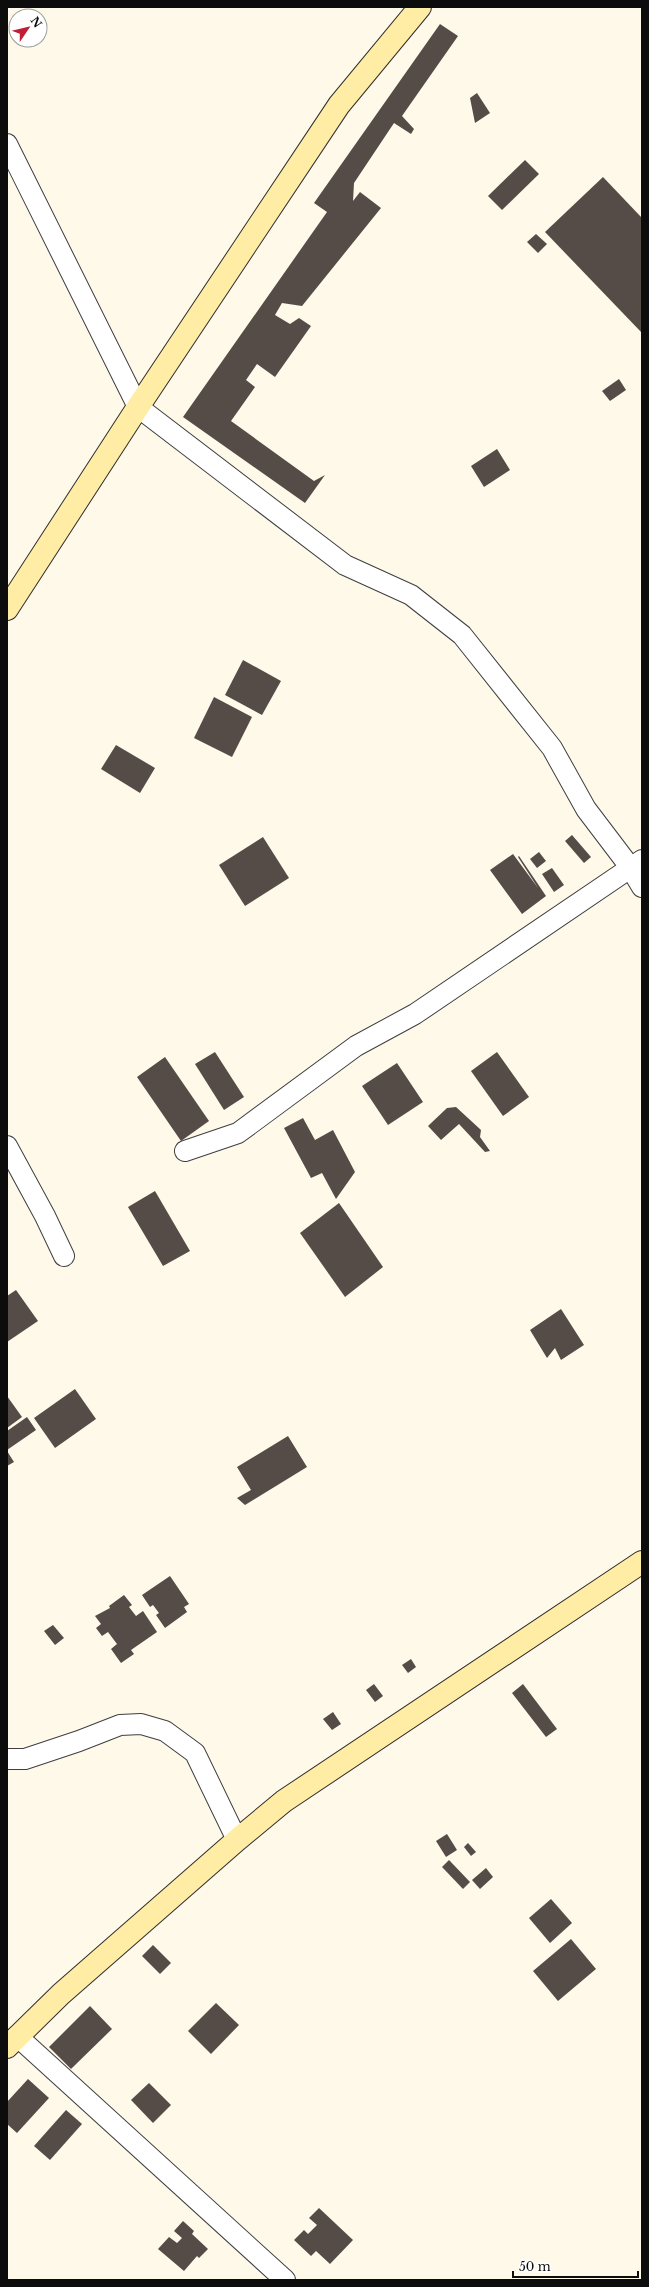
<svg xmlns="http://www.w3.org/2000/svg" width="649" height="2287" font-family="'Libre Baskerville',serif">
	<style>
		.building { fill: #554c48 }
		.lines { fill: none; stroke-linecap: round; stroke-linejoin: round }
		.street-casing { stroke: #3f3f3f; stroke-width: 22 }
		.secondary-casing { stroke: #2e2e2e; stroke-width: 24 }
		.street { stroke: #fff; stroke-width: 20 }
		.secondary { stroke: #ffeda5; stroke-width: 22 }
	</style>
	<rect width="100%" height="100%" fill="#fff9ea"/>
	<g class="building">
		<path d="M440 24 458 36 402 116 414 129 411 134 394 123 354 183 353 201 360 192 381 208 302 306 282 303 275 315 290 324 299 318 311 326 275 377 257 364 246 380 255 387 231 421 314 481 325 475 305 503 183 417 327 212 314 203Z"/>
		<path d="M477 93 490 113 475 123 470 98Z"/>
		<path d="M525 160 539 174 502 210 488 196Z"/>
		<path d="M603 177 642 218V333L545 232Z"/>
		<path d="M536 234 547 244 538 253 527 242Z"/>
		<path d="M619 379 626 390 610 401 602 391Z"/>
		<path d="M497 449 510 470 484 487 471 466Z"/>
		<path d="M243 660 281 681 262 715 225 695Z"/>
		<path d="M214 697 252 717 232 757 194 738Z"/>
		<path d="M116 745 155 768 140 793 101 769Z"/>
		<path d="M572 835 591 857 584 863 565 841Z"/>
		<path d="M263 837 289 878 245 906 219 865Z"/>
		<path d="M539 852 546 861 537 868 530 859Z"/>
		<path d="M513 854 538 888 518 857 519 856 546 896 522 914 490 870Z"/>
		<path d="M552 868 564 885 554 892 542 874Z"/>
		<path d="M215 1052 244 1097 224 1110 195 1064Z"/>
		<path d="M497 1052 529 1097 503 1116 471 1071Z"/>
		<path d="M165 1057 209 1121 181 1141 137 1077Z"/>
		<path d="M397 1063 423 1102 388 1125 362 1086Z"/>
		<path d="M456 1107 481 1130 480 1137 490 1151 485 1152 459 1124 441 1140 428 1126 447 1108Z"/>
		<path d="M303 1118 315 1140 333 1130 355 1172 336 1199 322 1173 311 1178 284 1128Z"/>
		<path d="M155 1191 190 1251 163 1266 128 1207Z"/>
		<path d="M339 1203 383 1267 345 1297 300 1233Z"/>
		<path d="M16 1290 38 1321 7 1342V1296Z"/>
		<path d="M561 1309 584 1345 561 1360 555 1348 547 1358 530 1330Z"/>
		<path d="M75 1389 96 1419 55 1448 34 1418Z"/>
		<path d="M7 1396 22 1417 7 1428Z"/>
		<path d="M27 1417 36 1430 7 1450V1431Z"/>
		<path d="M288 1436 307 1467 245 1505 237 1498 251 1490 237 1467Z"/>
		<path d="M7 1451 14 1462 7 1466Z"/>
		<path d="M170 1576 189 1604 184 1607 187 1612 165 1628 156 1615 159 1613 153 1605 150 1607 142 1595Z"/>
		<path d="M124 1595 132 1605 129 1607 136 1616 143 1611 157 1632 131 1650 134 1654 121 1663 111 1649 117 1644 108 1632 102 1636 96 1628 101 1624 95 1616 110 1608 109 1606Z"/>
		<path d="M53 1625 64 1638 55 1645 44 1631Z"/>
		<path d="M411 1659 416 1667 408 1673 402 1665Z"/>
		<path d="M374 1684 383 1696 375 1702 366 1690Z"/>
		<path d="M523 1684 557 1729 546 1737 512 1693Z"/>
		<path d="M333 1712 341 1724 332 1730 323 1719Z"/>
		<path d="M447 1834 457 1850 446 1857 436 1841Z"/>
		<path d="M468 1843 476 1852 471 1856 464 1847Z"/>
		<path d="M449 1860 470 1882 463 1889 442 1867Z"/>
		<path d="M486 1868 493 1877 480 1889 472 1880Z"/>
		<path d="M551 1899 572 1923 550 1943 529 1918Z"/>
		<path d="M571 1939 596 1969 558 2001 533 1971Z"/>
		<path d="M153 1945 171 1963 160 1974 142 1956Z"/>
		<path d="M216 2003 239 2025 211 2054 188 2031Z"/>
		<path d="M90 2006 112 2029 71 2069 49 2047Z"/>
		<path d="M28 2079 49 2098 17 2133 7 2124V2102Z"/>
		<path d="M149 2083 171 2105 153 2123 131 2100Z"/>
		<path d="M66 2110 82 2124 50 2160 34 2146Z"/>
		<path d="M319 2208 353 2240 330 2264 316 2251 311 2256 294 2240 304 2230 308 2234 317 2225 309 2218Z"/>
		<path d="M183 2221 194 2231 192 2234 208 2249 199 2258 197 2256 184 2271 158 2249 169 2237 177 2243 182 2238 174 2231Z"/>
	</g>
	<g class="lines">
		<g class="street-casing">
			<g id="street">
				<path d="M7 144 138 407 345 565 411 595 462 635 552 748 586 809 630 867 642 887"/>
				<path d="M7 1146 45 1216 64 1256"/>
				<path d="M185 1151 238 1133 356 1046 415 1014 642 860"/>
				<path d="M7 1759H25L79 1741 120 1725 141 1724 165 1731 195 1753 237 1840"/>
				<path d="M17 2036 285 2280"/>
			</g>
		</g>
		<g class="secondary-casing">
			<g id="secondary">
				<path d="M7 609 138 407 339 105 420 7"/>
				<path d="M7 2047 61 1994 237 1840 284 1801 642 1562"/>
			</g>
		</g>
		<use href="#street" class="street"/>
		<use href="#secondary" class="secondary"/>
	</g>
	<rect width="649" height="2287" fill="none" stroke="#0c0c0c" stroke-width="16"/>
	<g transform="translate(28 28) rotate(55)"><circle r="19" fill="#ffffff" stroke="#9e9e9e"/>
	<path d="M0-3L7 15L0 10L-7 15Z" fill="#c11e35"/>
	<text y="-6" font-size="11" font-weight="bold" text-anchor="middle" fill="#0c0c0c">N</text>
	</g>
	<path d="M513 2271v6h125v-6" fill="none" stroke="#0c0c0c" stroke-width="2"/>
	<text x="519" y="2271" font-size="12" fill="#0c0c0c" stroke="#ffffff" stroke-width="3" paint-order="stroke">50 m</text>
</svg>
